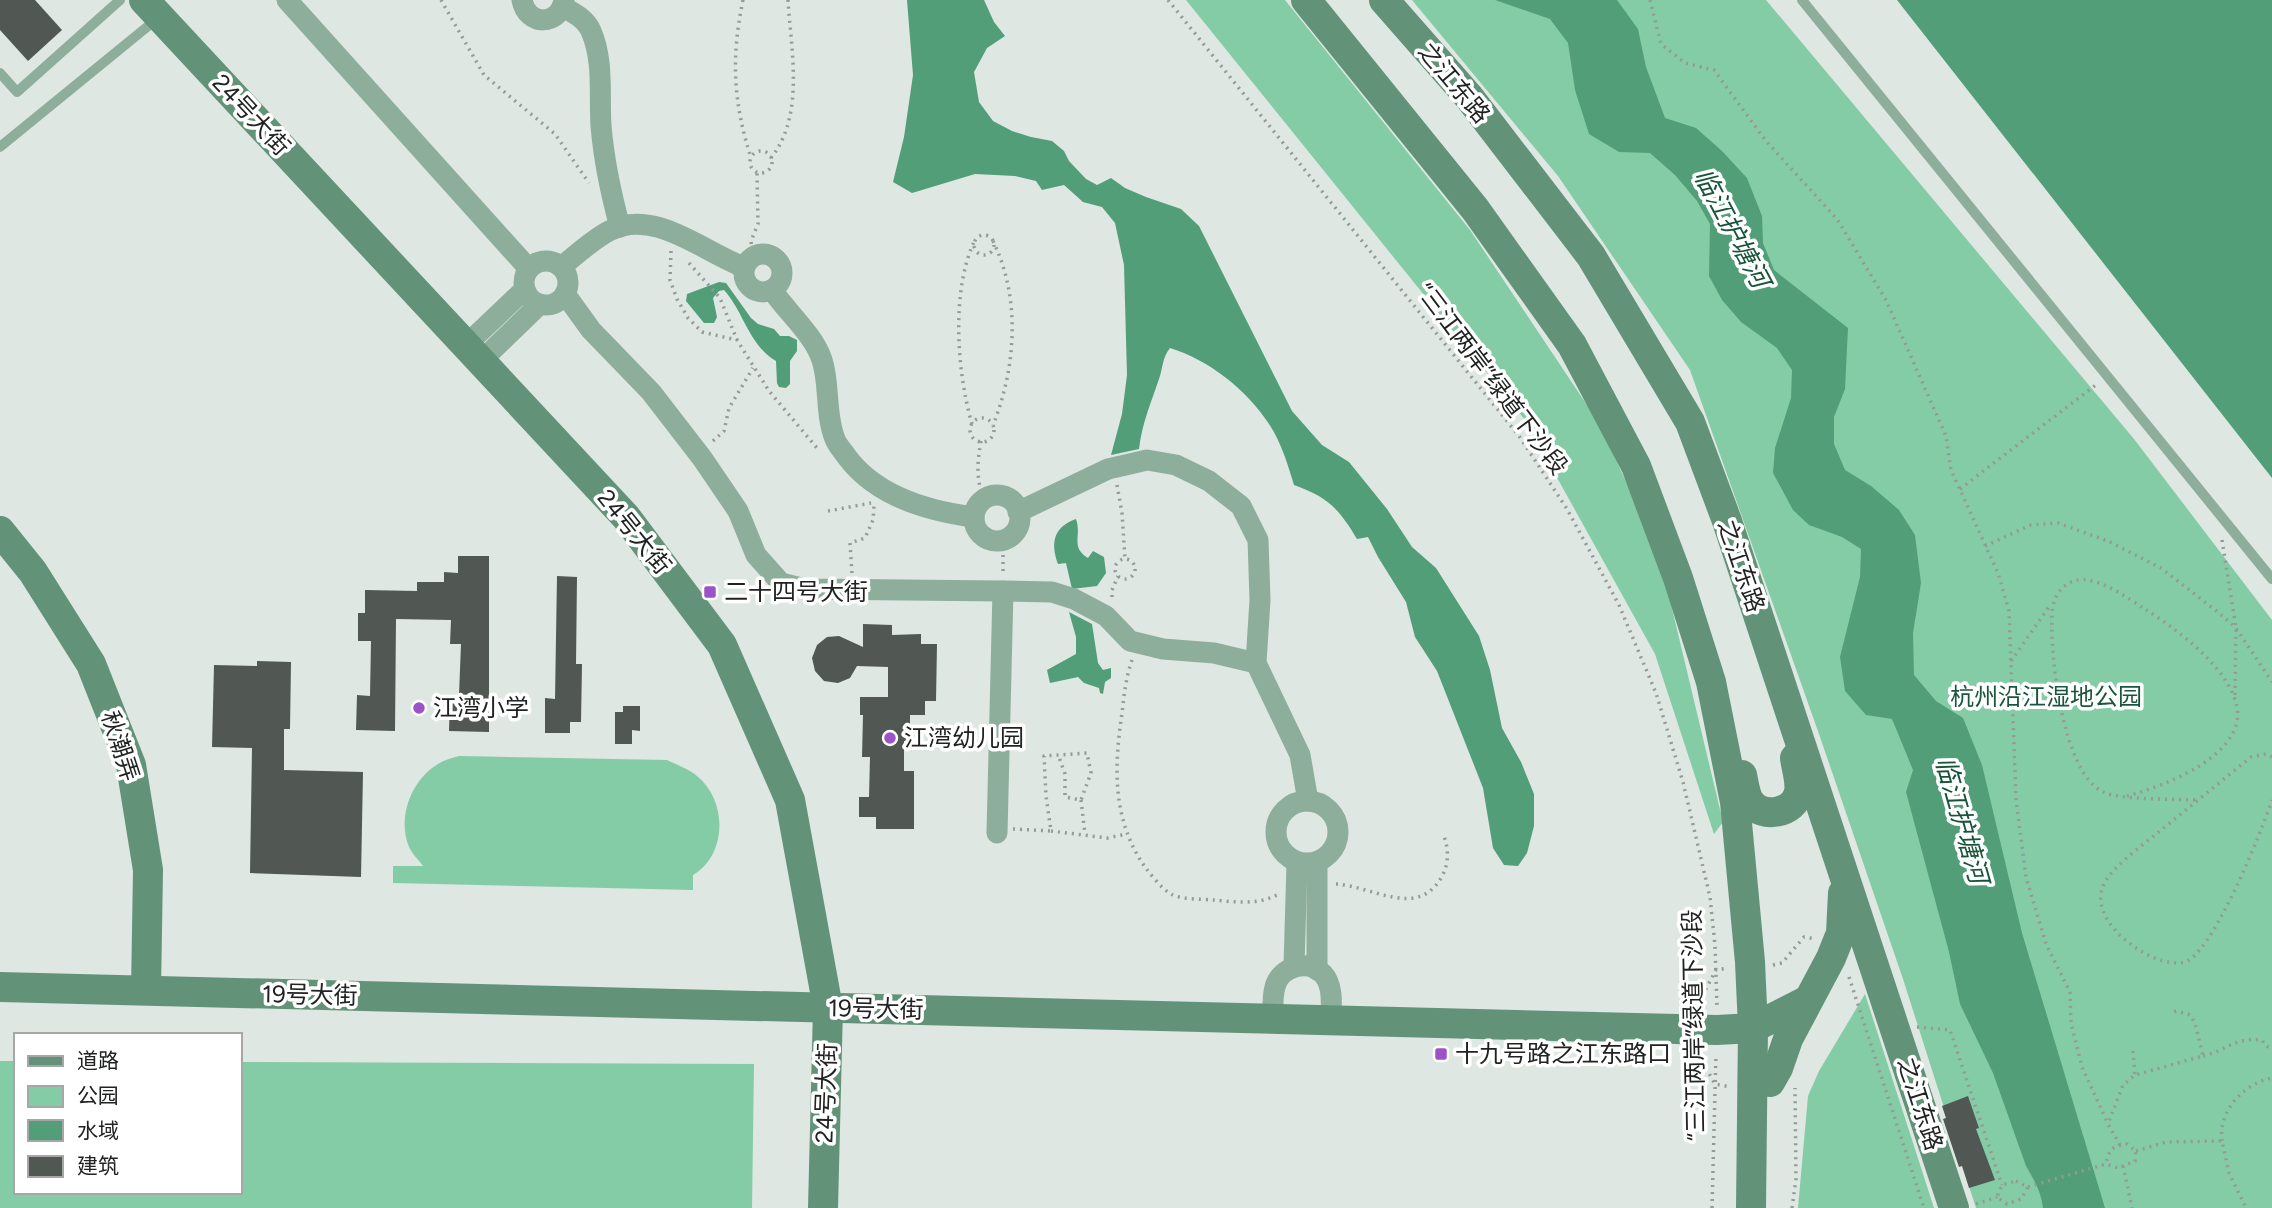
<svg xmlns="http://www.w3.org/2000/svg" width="2272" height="1208" font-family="Figtree,'Noto Sans SC',sans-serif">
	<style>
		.green { fill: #84cca6 }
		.water { fill: #519e78 }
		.building { fill: #515854 }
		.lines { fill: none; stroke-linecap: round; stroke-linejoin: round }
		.path { stroke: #949a96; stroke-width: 3.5; stroke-dasharray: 2 5; stroke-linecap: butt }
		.lane { stroke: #8eae9c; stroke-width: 10 }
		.street { stroke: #8eae9c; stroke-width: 21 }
		.secondary { stroke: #629379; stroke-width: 30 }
		.poi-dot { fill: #9b53c7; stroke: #fff; stroke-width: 2.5 }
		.labels { text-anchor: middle; stroke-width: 7; stroke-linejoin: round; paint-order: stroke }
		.street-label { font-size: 24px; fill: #202321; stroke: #fff }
		.poi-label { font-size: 24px; fill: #202321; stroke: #fff; text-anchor: start }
		.park-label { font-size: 24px; fill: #1b563c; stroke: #fff }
		.water-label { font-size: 26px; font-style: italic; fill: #185439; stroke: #fff }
	</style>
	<rect width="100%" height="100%" fill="#dee7e2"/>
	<g class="green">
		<path d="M1186 0H1285L1470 230 1599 423 1659 554 1723 822 1714 834 1655 654 1525 420Z"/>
		<path d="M1412 0H1766L2134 439 2272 620V1208H1976L1903 979 1819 734 1690 370 1558 176Z"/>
		<path d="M459 756 667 760C677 765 689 769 697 776 728 801 727 855 693 875V890L393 883V866H423C419 860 412 854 409 847 397 818 411 780 438 764 444 760 452 758 459 756Z"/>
		<path d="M1865 994 1934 1208H1798L1808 1096 1819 1071Z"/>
		<path d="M0 1061H16V1192H240V1062L754 1064 752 1208H0Z"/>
	</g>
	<g class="water">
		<path d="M907 0H984L994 22 1005 36 987 48 974 72 979 102 993 121 1012 131 1031 137 1052 141 1064 151 1069 161 1086 179 1097 185 1111 178 1125 188 1146 197 1181 209 1199 226 1292 411 1322 445 1349 462 1387 509 1412 547 1436 568 1479 636 1490 670 1502 728 1521 762 1534 794V826L1527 853 1518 866 1504 865 1493 848 1483 788 1437 671 1415 637 1406 602 1378 557 1368 537 1357 539C1339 509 1328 497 1294 485 1288 465 1281 442 1269 424 1247 390 1209 360 1170 348 1162 358 1163 368 1159 379 1151 403 1142 423 1139 449L1111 455 1122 414 1127 375 1124 265 1115 223 1102 207 1083 202 1064 185 1042 190 1036 181 1015 176 975 174 912 193 893 182 904 137 913 75Z"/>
		<path d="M1495 0H1617L1638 29 1646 67 1665 118 1696 128 1722 151 1747 178 1762 216 1763 243 1774 270 1848 328 1845 389 1834 417V444L1845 470 1871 486 1899 510 1915 535 1921 583 1913 633 1914 675 1936 701 1963 718 1982 765 2022 933 2105 1208H2043C2041 1191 2034 1180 2026 1166L1993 1073 1960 1004 1949 952 1906 792 1913 770 1892 719 1866 715 1845 691 1840 657 1860 577 1861 549 1842 537 1809 525 1793 510 1773 473 1775 448 1791 398 1792 370 1777 348 1741 322 1722 300 1709 276 1710 224 1697 201 1675 175 1650 153 1619 152 1589 134 1575 90 1568 43 1550 19Z"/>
		<path d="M1897 0H2272V478Z"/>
		<path d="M719 282 726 283 751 318 758 324 774 329 780 336H789L797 340V351L790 361V384L786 388 779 387 777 383 776 361C748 344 744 312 724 290L719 291 713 298 717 317 714 323H704L686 301 687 294Z"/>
		<path d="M1076 519C1082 536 1070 547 1088 558L1093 551 1104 557 1106 573 1097 586 1072 589 1066 563 1058 564C1050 542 1054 527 1076 519Z"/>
		<path d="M1069 612 1092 624 1098 663 1103 670 1111 668V678L1105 682 1103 694 1100 693 1099 688 1084 683 1078 677 1050 683 1047 670 1076 654V637Z"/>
	</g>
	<g class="building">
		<path d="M0 0H35L62 30 28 61 0 30Z"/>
		<path d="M458 556H489V732L449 731 450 695H459L461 644H450L451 620 396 619 395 731 356 730 357 695 370 696 371 641H358V613H365V590L417 591V582H444V572L458 573Z"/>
		<path d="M557 576 577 577 576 664H582L581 722H570V733H545V698L555 699Z"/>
		<path d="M863 624 892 625V635L921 634V644H937L936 701H925V715H910V741H904V771H914V829H876V817H859V797H869L870 757H862L863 715H860V697H888V667L857 666 850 678 838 683 824 681 815 671 812 658 817 645 827 637 839 636 863 647Z"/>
		<path d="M257 661 291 662 290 729H284V770L363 772 361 877 250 873 252 748 212 747 214 665 257 666Z"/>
		<path d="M623 706H640V731L632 730V744H615V712H623Z"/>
		<path d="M1968 1096 1979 1128 1976 1129 1995 1180 1969 1188 1962 1166 1959 1167 1943 1119 1946 1118 1942 1106Z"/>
	</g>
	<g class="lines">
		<g class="path">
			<path d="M441 0 484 75 555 134 589 183"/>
			<path d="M743 0C731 58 733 101 751 158"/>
			<path d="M1168 0 1519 436 1567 509 1619 605 1656 693 1683 782 1710 897 1715 945 1717 1007"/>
			<path d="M1650 0 1661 44 1685 63 1714 70 1766 141 1837 219 1886 300 1946 436 1951 470 1998 573 2009 611 2016 800 2026 877 2046 944 2070 992 2071 1023 2082 1067 2108 1124"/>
			<circle cx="761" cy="162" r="11"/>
			<path d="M771 158C805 115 791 51 788 0"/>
			<circle cx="984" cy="245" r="10"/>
			<path d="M993 241C1021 298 1016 368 993 425"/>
			<path d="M671 251 670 280 677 299 688 318 702 332 737 340 769 391 817 448"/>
			<path d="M752 251 751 241 758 224 757 173"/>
			<path d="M689 263 720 298 737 340"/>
			<circle cx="982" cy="430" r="12"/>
			<path d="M972 424C957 372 951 292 974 242"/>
			<path d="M713 441 724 431 729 408 753 368"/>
			<path d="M981 441C977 463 976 479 984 500"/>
			<path d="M1117 485 1122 513 1125 559"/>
			<path d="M1960 489 2097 384"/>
			<path d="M828 511 871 503"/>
			<path d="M2222 540 2236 628 2235 696"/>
			<path d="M1985 546 2031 525 2058 523 2108 541 2161 568 2219 613 2236 628 2272 682"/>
			<circle cx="1125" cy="569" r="10"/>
			<path d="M1003 571V540"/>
			<path d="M852 573 850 543 865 538 873 520 874 506"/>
			<path d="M1112 597V590L1118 576"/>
			<path d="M1132 660C1126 677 1124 695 1122 713 1114 767 1112 820 1145 867 1152 876 1161 888 1171 894 1182 900 1202 899 1214 900 1234 902 1258 905 1277 895"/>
			<path d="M2011 661 2051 604"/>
			<path d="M2272 757 2266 754 2251 757C2219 783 2187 809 2155 835 2140 847 2114 866 2105 882 2081 924 2164 976 2189 960 2217 942 2261 833 2272 800"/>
			<path d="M2127 796C2166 786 2257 751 2234 697 2220 661 2176 629 2145 609 2127 598 2100 577 2078 580 2060 583 2052 600 2052 615 2050 655 2062 772 2103 792 2119 800 2177 799 2198 800"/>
			<path d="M1081 800 1085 834"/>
			<path d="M1013 829 1051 831 1046 796 1044 756 1087 753 1091 773 1081 800 1065 797V774L1059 757"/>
			<path d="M1051 831 1107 838 1127 834"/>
			<path d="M1336 884C1372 886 1417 919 1441 878 1449 864 1449 851 1444 836"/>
			<path d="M1773 965 1782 963 1804 937 1816 939"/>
			<path d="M1849 977 1924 1208"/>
			<path d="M1699 1002 1716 970 1728 968"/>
			<path d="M1917 1027 1950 1030 2002 1185"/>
			<path d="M2133 1051 2135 1075"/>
			<path d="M1699 1056 1715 1084 1731 1087"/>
			<path d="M2203 1056C2228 1050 2234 1037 2262 1040L2265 1045 2272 1050"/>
			<path d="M2222 1141C2218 1111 2243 1084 2272 1078"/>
			<path d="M2120 1145 2108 1124 2123 1085 2135 1075 2203 1056 2195 1023 2190 1015 2177 1011 2170 1013"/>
			<path d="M2136 1151 2166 1142 2222 1141 2229 1173 2246 1208"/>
			<path d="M2123 1166 2132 1208"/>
			<path d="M2016 1181 2028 1187 2021 1199 2007 1204 1997 1197 2002 1185Z"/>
			<path d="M2028 1187 2106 1164 2118 1168 2135 1161 2136 1151 2127 1144C2112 1146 2109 1149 2106 1164"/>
			<path d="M1976 1204 1997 1197"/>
			<path d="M1712 1208 1716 1054"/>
			<path d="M1792 1208 1796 1179 1795 1088"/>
		</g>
		<g class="lane">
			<path d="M1802 0 2272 579"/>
			<path d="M0 73 17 92 120 0"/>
			<path d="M0 147 158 18"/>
		</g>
		<g class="street">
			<path d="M287 0 529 269"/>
			<path d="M522 0C527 27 560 26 564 0"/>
			<path d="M563 7C574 13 586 19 591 31 604 61 599 94 601 126 604 161 611 194 620 227"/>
			<circle cx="763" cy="273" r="19"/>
			<circle cx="546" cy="283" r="22"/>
			<path d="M561 267C576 255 592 240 609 231 654 207 703 252 744 267"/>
			<path d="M772 290C787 312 814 335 822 360 830 384 825 415 835 439 837 445 843 451 847 457 876 496 927 511 974 517"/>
			<path d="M565 294 591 330 651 392 702 458 738 511 756 555 781 583 805 589 1003 591"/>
			<path d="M466 345 525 289"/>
			<path d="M481 361 540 304"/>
			<circle cx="997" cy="518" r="23"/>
			<path d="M1018 512 1108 469 1147 460 1176 465 1209 481 1241 506 1258 540 1260 600 1256 663 1300 755 1308 801"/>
			<circle cx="1307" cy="832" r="31"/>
			<path d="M997 833 1003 591 1052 592 1074 599 1106 616 1130 641 1163 649 1214 653 1256 663"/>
			<path d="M1317 862V970"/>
			<path d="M1294 966 1297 863"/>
			<path d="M1273 1020C1273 1010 1272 997 1275 987 1280 967 1308 958 1323 974 1334 986 1331 1006 1331 1021"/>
		</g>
		<g class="secondary">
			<path d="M144 0 626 517 722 645 790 800 828 1008 823 1208"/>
			<path d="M1306 0 1475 209 1572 345 1636 466 1678 578 1711 682 1735 802 1750 962 1753 1028 1751 1208"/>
			<path d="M1384 0 1469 97 1591 256 1690 422 1727 521 1954 1208"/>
			<path d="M0 531 33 572 91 664 131 765 148 870 146 990"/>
			<path d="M1742 775C1744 783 1745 795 1750 802 1762 819 1794 814 1799 792 1801 782 1796 767 1795 758"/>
			<path d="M0 987 1717 1030 1753 1028 1806 1001"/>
			<path d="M1770 1082 1778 1068 1788 1039 1831 958 1841 933 1843 893"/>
		</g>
	</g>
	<g class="poi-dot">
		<rect x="703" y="585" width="14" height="14" rx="3.5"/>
		<circle cx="419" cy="708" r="7"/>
		<circle cx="890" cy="738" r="7"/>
		<rect x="1434" y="1047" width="14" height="14" rx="3.5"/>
	</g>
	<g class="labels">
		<g class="street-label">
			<text transform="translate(1454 83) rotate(50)" y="8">之江东路</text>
			<text transform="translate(251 115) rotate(47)" y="8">24号大街</text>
			<text transform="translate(1492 379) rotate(53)" y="8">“三江两岸”绿道下沙段</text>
			<text transform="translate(634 532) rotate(51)" y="8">24号大街</text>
			<text transform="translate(1741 566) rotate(71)" y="8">之江东路</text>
			<text transform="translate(120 746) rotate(72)" y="8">秋潮弄</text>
			<text transform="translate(310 995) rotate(1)" y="8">19号大街</text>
			<text transform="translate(876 1009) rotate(1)" y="8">19号大街</text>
			<text transform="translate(1694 1025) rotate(-91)" y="8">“三江两岸”绿道下沙段</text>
			<text transform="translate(826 1093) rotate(-88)" y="8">24号大街</text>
			<text transform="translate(1920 1104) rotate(72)" y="8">之江东路</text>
		</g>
		<g class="poi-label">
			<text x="724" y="600">二十四号大街</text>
			<text x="433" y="716">江湾小学</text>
			<text x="904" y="746">江湾幼儿园</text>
			<text x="1455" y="1062">十九号路之江东路口</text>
		</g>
		<g class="park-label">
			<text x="2046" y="705">杭州沿江湿地公园</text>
		</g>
		<g class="water-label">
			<text transform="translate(1732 228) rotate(62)" y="9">临江护塘河</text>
			<text transform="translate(1962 820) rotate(74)" y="9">临江护塘河</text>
		</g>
	</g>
	<rect x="14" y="1033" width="228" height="161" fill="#ffffff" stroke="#a6a7a6" stroke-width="2"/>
	<rect x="28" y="1056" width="35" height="10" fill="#629379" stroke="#a6a7a6" stroke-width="2"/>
	<text x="77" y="1068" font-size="21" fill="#202321">道路</text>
	<rect x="28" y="1086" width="35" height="21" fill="#84cca6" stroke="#a6a7a6" stroke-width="2"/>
	<text x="77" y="1103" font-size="21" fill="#202321">公园</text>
	<rect x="28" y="1120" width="35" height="21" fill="#519e78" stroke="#a6a7a6" stroke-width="2"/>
	<text x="77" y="1138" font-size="21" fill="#202321">水域</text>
	<rect x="28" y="1156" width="35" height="21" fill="#515854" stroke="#a6a7a6" stroke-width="2"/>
	<text x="77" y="1173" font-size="21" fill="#202321">建筑</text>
</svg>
